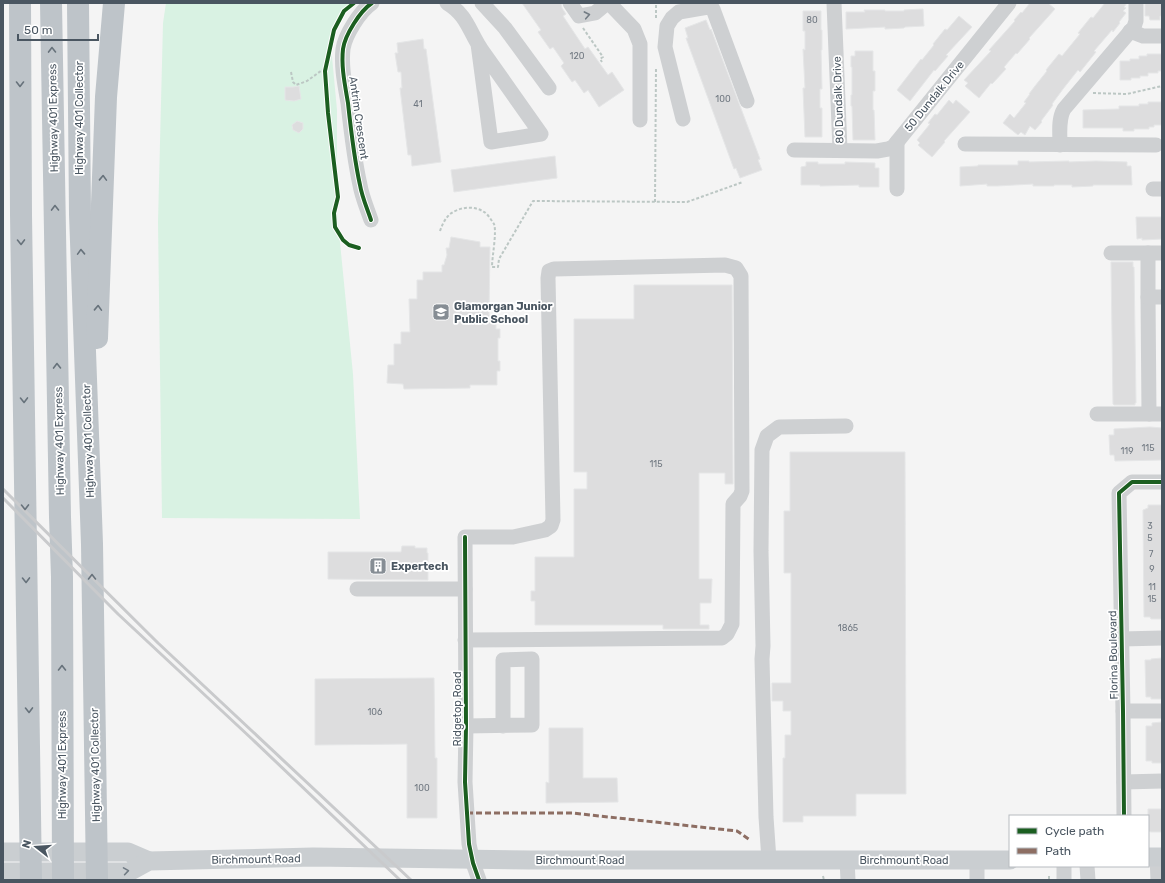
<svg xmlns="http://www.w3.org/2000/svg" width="1165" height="883" font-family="Rubik,sans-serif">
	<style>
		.green { fill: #d9f2e3 }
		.building { fill: #ddddde; stroke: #e5e6e7 }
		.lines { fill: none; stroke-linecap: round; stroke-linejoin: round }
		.path { stroke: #bcc7c4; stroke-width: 2; stroke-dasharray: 3 2; stroke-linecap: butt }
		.minor { stroke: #ced0d2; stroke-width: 15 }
		.major { stroke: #caced1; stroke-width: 19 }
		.highway { stroke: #bec4c9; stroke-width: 22 }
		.rail { stroke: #c9cacc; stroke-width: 3 }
		.quiet { stroke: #8d6e63; stroke-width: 3; stroke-dasharray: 6 3; stroke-linecap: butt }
		.cycleway-casing { stroke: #fff; stroke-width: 6 }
		.cycleway { stroke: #1b5e20; stroke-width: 4 }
		.oneway { stroke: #727b83 }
		.oneway2 { stroke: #67727b }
		.oneway3 { stroke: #707a83 }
		.labels { text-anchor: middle; stroke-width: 3.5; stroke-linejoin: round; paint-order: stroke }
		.number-label { font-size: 9px; fill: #707881 }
		.street-label { font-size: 11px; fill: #4a5661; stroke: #fff }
		.poi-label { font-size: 11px; font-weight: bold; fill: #4a5661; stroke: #fff; text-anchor: start }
	</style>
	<rect width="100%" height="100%" fill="#f4f4f4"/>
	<path class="green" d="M166 3H351L343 10 331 46 337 110V212L353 374 360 519 162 518 158 222 163 23Z"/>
	<g class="building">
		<path d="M522 3H561L562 8 566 14 563 16 585 49 588 47 608 75 612 72 624 90 599 107 588 90 584 93 575 80 572 82 561 66 564 63 553 47 550 49 538 32 541 30Z"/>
		<path d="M1030 3H1048L1055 9 1029 38 1030 39 1017 54 1016 53 1004 67 1006 69 992 84 991 83 979 98 965 86 968 83 964 80 991 51 989 50 1015 21 1014 20 1021 12 1022 13Z"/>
		<path d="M1105 3H1127L1124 7 1126 8 1123 11 1126 13 1119 22 1120 23 1113 32 1112 30 1094 51 1096 52 1080 72 1078 70 1063 89 1052 104 1053 105 1041 121 1042 122 1035 130 1030 126 1025 135 1021 132 1018 135 1003 123 1010 114 1014 118 1026 103 1024 102 1030 94H1029L1035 86 1047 71 1046 70 1059 54 1062 56 1080 34 1078 33 1091 17 1093 18Z"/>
		<path d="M1145 3H1162V16H1160V20H1150L1149 16H1145Z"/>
		<path d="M923 9 924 26 905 27 904 28 885 29V27L846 29V12H865L864 10H885V11H904V10Z"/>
		<path d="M803 11H821V30H822V50H821L822 89H820V108H822V137H805L803 88H805L803 49 805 50V31H803Z"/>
		<path d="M959 16 972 27 946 55 948 56 935 71 934 70 910 101 897 90 921 59 922 60 934 45 933 44 945 29 947 30Z"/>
		<path d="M706 20 710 30 711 29 760 159 758 160 762 170 740 178 736 168 734 169 686 38H688L685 28Z"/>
		<path d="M423 39 424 49H426L441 162 412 166 411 155H408L400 88H402L401 72H398L395 53H398L397 43Z"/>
		<path d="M855 51H873V71H875V91H873V110H874L875 140H853L852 106H851V95H852V67H851V56H855Z"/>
		<path d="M1147 54H1162V71H1158V73H1148V76H1140V78H1131V80H1120V61H1130V59H1139V56H1147Z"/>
		<path d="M299 86 301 99 294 101 285 100V87H293Z"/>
		<path d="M949 100 953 104 956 100 970 112 944 141 945 142 932 157 918 145 920 143 917 140 930 124 928 123 935 114 937 115Z"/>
		<path d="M1148 102H1162V125H1154V127H1149V129H1134V131H1123V128H1083V110L1119 109V106H1139V104H1148Z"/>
		<path d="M297 121 303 123V129L299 133 293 130 292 125Z"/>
		<path d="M555 156 557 178 454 192 451 170Z"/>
		<path d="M1018 161H1029V162L1069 161V162L1096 161 1127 162V166H1131L1132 185H1093V186L1072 187V185H1054V186H1033V184L997 186H987V184L960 186V167L978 166V165H1018Z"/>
		<path d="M806 162H818V164H845V162L875 163V168H879V187H859V185L820 186V185H801V167L806 166Z"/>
		<path d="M1136 217H1162V239L1142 240V238L1137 239Z"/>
		<path d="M451 237 480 242V247H490L489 315H496V329H500V338H498V361H500V371H497V385H470V388L404 389 403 384 387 383 388 365H394V344H401V332H410L409 299H417V280H423V272H442V265H444L447 255 446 248H449Z"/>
		<path d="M1111 262H1133V267H1134L1136 403H1135V405H1114L1113 404Z"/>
		<path d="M634 285H732L733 484H725V473H699V579H712L711 603H700V625H709V629H663V625H535V601H531V591H535V557H574V489H587V472H574V319H634Z"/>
		<path d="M1150 427 1162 428V460L1115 461 1114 455H1110L1109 435H1114V429Z"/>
		<path d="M790 452H905L906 794H856V816H803V822H783V758H785V735H791V711H783V701H772V683H791V573H784V511H790Z"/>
		<path d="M1148 505H1162V619H1151L1150 617H1144L1143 510 1148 508Z"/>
		<path d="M402 546H415V548H427V553H428V580L328 579V552H401Z"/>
		<path d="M1162 658V699H1151V697H1146L1145 660H1151V659Z"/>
		<path d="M434 678 435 758H437V818H407V744L315 745V679Z"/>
		<path d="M1162 722V763H1152V761H1146V726H1152V723Z"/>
		<path d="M549 728H583V778H617L618 802 546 803V782L549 783Z"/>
		<path d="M1148 809H1161L1162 832H1151L1148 831Z"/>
	</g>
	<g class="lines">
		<g class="path">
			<path d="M656 18V3"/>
			<path d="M583 28 603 57 600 59 602 62"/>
			<path d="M291 72 293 82 296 85 307 81 325 68"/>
			<path d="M1093 93 1127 94 1162 86"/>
			<path d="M655 202 656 67"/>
			<path d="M440 231C442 225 445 219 449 215 458 207 474 205 484 212 487 213 492 221 494 224 497 232 492 257 492 267H498L499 259 533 201 687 202 743 182"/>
			<path d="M823 876 824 880"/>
			<path d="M1049 876V880"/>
			<path d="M191 879V880"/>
		</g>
		<g class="minor">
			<path d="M447 3C467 15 469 31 481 49 501 77 521 106 541 134L491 142 478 44"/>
			<path d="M482 3 505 28 549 88"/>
			<path d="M570 3 579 16 595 13 607 3"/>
			<path d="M609 3 634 29 640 44V120"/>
			<path d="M834 3 840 150"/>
			<path d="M1130 31 1143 36H1162"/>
			<path d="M683 119 665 47 667 26 672 18 679 12 708 7 713 9 747 101"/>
			<path d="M965 144 1156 145"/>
			<path d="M1060 145C1060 133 1058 119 1064 109L1134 27 1136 21V3"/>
			<path d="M794 150 877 151 888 149 893 147 1009 3"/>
			<path d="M897 189V142"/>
			<path d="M1153 189H1162"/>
			<path d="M371 220C367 208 362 197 360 185 354 158 351 131 348 103 345 85 341 67 343 49 345 35 360 11 372 3"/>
			<path d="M1111 253H1162"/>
			<path d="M1148 253V297L1149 414"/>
			<path d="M1148 297H1162"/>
			<path d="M1097 414H1162"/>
			<path d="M357 589H465"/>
			<path d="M1122 639 1162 638"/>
			<path d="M465 640 722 638 727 634 732 624 733 504 740 496 742 491 741 276 736 268 725 265 554 269 549 271 548 278 553 520 551 526 545 530 513 537H465L466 726 465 782 469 844 473 863 479 880"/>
			<path d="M1123 711H1162"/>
			<path d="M466 726 532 725V659L503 660V726"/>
			<path d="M1124 782 1162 781"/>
			<path d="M1124 816 1123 711 1119 493 1132 482H1162"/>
			<path d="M1157 857 1158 880"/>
			<path d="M769 860 766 817 762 659 763 646 761 551 762 450 767 436 779 427 846 426"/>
			<path d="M847 860 848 880"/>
			<path d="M1064 866V880"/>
			<path d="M1087 866 1088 880"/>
			<path d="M977 880V860"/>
		</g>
		<g class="major">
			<path d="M3 852H128L149 861"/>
			<path d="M1148 857H1162"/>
			<path d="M3 872H129L149 861 313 857 530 860H1010"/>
		</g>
		<g class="highway">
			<path d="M20 3 21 215 31 880"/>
			<path d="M51 3 60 517 62 577 63 880"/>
			<path d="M78 3 80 214 92 544 97 880"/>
			<path d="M97 338 106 97 114 3"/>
		</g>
		<g class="rail">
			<path d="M3 489 158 643 411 880"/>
			<path d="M3 498 118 614 252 739 400 880"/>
		</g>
		<path class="quiet" d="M467 813H572L737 831 750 840"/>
		<g class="cycleway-casing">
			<g id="cycleway">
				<path d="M354 3 344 11 334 30 325 71 328 113 338 197 334 213 335 227 343 240 349 245 359 248"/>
				<path d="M371 220C367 208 362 197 360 185 354 158 351 131 348 103 345 85 341 67 343 49 345 35 360 11 372 3"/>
				<path d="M465 537 466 726 465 782 469 844 473 863 479 880"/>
				<path d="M1124 816 1123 711 1119 493 1132 482H1162"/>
			</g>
		</g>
		<use href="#cycleway" class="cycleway"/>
	</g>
	<defs><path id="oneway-chevron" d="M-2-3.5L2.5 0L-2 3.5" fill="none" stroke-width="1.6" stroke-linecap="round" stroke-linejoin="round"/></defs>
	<use class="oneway" href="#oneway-chevron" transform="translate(587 15) rotate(-11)"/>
	<g class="oneway2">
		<use href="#oneway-chevron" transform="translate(52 50) rotate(-91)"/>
		<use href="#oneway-chevron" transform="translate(20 84) rotate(90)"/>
		<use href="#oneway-chevron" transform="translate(103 178) rotate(-88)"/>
		<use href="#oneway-chevron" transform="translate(55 208) rotate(-91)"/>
		<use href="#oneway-chevron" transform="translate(21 242) rotate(89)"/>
		<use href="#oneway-chevron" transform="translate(81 252) rotate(-92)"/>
		<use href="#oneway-chevron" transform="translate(98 308) rotate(-88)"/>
		<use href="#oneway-chevron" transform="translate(57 366) rotate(-91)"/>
		<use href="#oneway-chevron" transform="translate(24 400) rotate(89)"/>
		<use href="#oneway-chevron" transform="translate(25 507) rotate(89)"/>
		<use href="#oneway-chevron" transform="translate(92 577) rotate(-90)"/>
		<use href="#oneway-chevron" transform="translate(26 580) rotate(89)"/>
		<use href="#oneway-chevron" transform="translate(62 668) rotate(-90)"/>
		<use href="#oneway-chevron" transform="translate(29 710) rotate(89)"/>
	</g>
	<use class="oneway3" href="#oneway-chevron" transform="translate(126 871) rotate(-9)"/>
	<defs>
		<g id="school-square" transform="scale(0.9)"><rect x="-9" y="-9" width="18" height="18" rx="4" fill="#868d94" stroke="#fff"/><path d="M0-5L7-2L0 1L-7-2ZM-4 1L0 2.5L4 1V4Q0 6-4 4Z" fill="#fff"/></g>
		<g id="building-square" transform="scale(0.9)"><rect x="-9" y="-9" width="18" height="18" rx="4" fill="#868d94" stroke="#fff"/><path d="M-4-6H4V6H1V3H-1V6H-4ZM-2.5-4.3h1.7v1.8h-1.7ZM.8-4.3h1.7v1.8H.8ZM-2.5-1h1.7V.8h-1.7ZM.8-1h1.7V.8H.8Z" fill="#fff"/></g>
	</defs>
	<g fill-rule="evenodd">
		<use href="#school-square" x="441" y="312"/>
		<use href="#building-square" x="378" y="566"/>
	</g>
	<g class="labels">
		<g class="number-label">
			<text x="812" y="23">80</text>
			<text x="577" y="59">120</text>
			<text x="723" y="102">100</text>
			<text x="418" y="107">41</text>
			<text x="1148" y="451">115</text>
			<text x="1127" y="454">119</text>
			<text x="656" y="467">115</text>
			<text x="1150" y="529">3</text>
			<text x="1150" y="541">5</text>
			<text x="1151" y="557">7</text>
			<text x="1152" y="572">9</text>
			<text x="1152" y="590">11</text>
			<text x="1152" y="602">15</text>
			<text x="848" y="631">1865</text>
			<text x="375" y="715">106</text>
			<text x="422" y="791">100</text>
		</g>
		<g class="street-label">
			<text transform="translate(934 96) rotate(-51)" y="4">50 Dundalk Drive</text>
			<text transform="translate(838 100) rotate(-92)" y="4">80 Dundalk Drive</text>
			<text transform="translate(53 118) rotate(-91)" y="4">Highway 401 Express</text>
			<text transform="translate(79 118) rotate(-90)" y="4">Highway 401 Collector</text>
			<text transform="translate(359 118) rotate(82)" y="4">Antrim Crescent</text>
			<text transform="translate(59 441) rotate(-91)" y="4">Highway 401 Express</text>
			<text transform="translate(88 441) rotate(-92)" y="4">Highway 401 Collector</text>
			<text transform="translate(1113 655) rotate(-91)" y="4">Florina Boulevard</text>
			<text transform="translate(457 709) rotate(-90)" y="4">Ridgetop Road</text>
			<text transform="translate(62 765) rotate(-90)" y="4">Highway 401 Express</text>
			<text transform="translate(95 765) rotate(-91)" y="4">Highway 401 Collector</text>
			<text transform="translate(256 859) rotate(-1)" y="4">Birchmount Road</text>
			<text x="580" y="864">Birchmount Road</text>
			<text x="904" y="864">Birchmount Road</text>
		</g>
		<g class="poi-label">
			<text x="454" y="310">Glamorgan Junior<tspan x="454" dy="13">Public School</tspan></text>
			<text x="391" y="570">Expertech</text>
		</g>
	</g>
	<rect width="1165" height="883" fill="none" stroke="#4a5661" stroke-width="8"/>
	<rect x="1009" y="815" width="140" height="52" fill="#ffffff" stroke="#b7bbc0"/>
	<rect x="1017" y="828" width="20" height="6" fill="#1b5e20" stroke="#b7bbc0"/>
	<text x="1045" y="835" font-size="12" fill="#4a5661">Cycle path</text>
	<rect x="1017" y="848" width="20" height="6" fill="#8d6e63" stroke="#b7bbc0"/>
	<text x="1045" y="855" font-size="12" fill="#4a5661">Path</text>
	<g transform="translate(36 847) rotate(287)" stroke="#ffffff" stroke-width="3" paint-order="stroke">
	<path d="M0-3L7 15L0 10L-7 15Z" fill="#4a5661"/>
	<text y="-6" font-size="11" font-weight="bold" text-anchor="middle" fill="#4a5661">N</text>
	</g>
	<path d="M18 34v6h80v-6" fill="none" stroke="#4a5661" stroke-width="2"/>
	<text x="24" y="34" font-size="12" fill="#4a5661" stroke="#ffffff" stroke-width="3" paint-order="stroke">50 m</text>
</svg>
